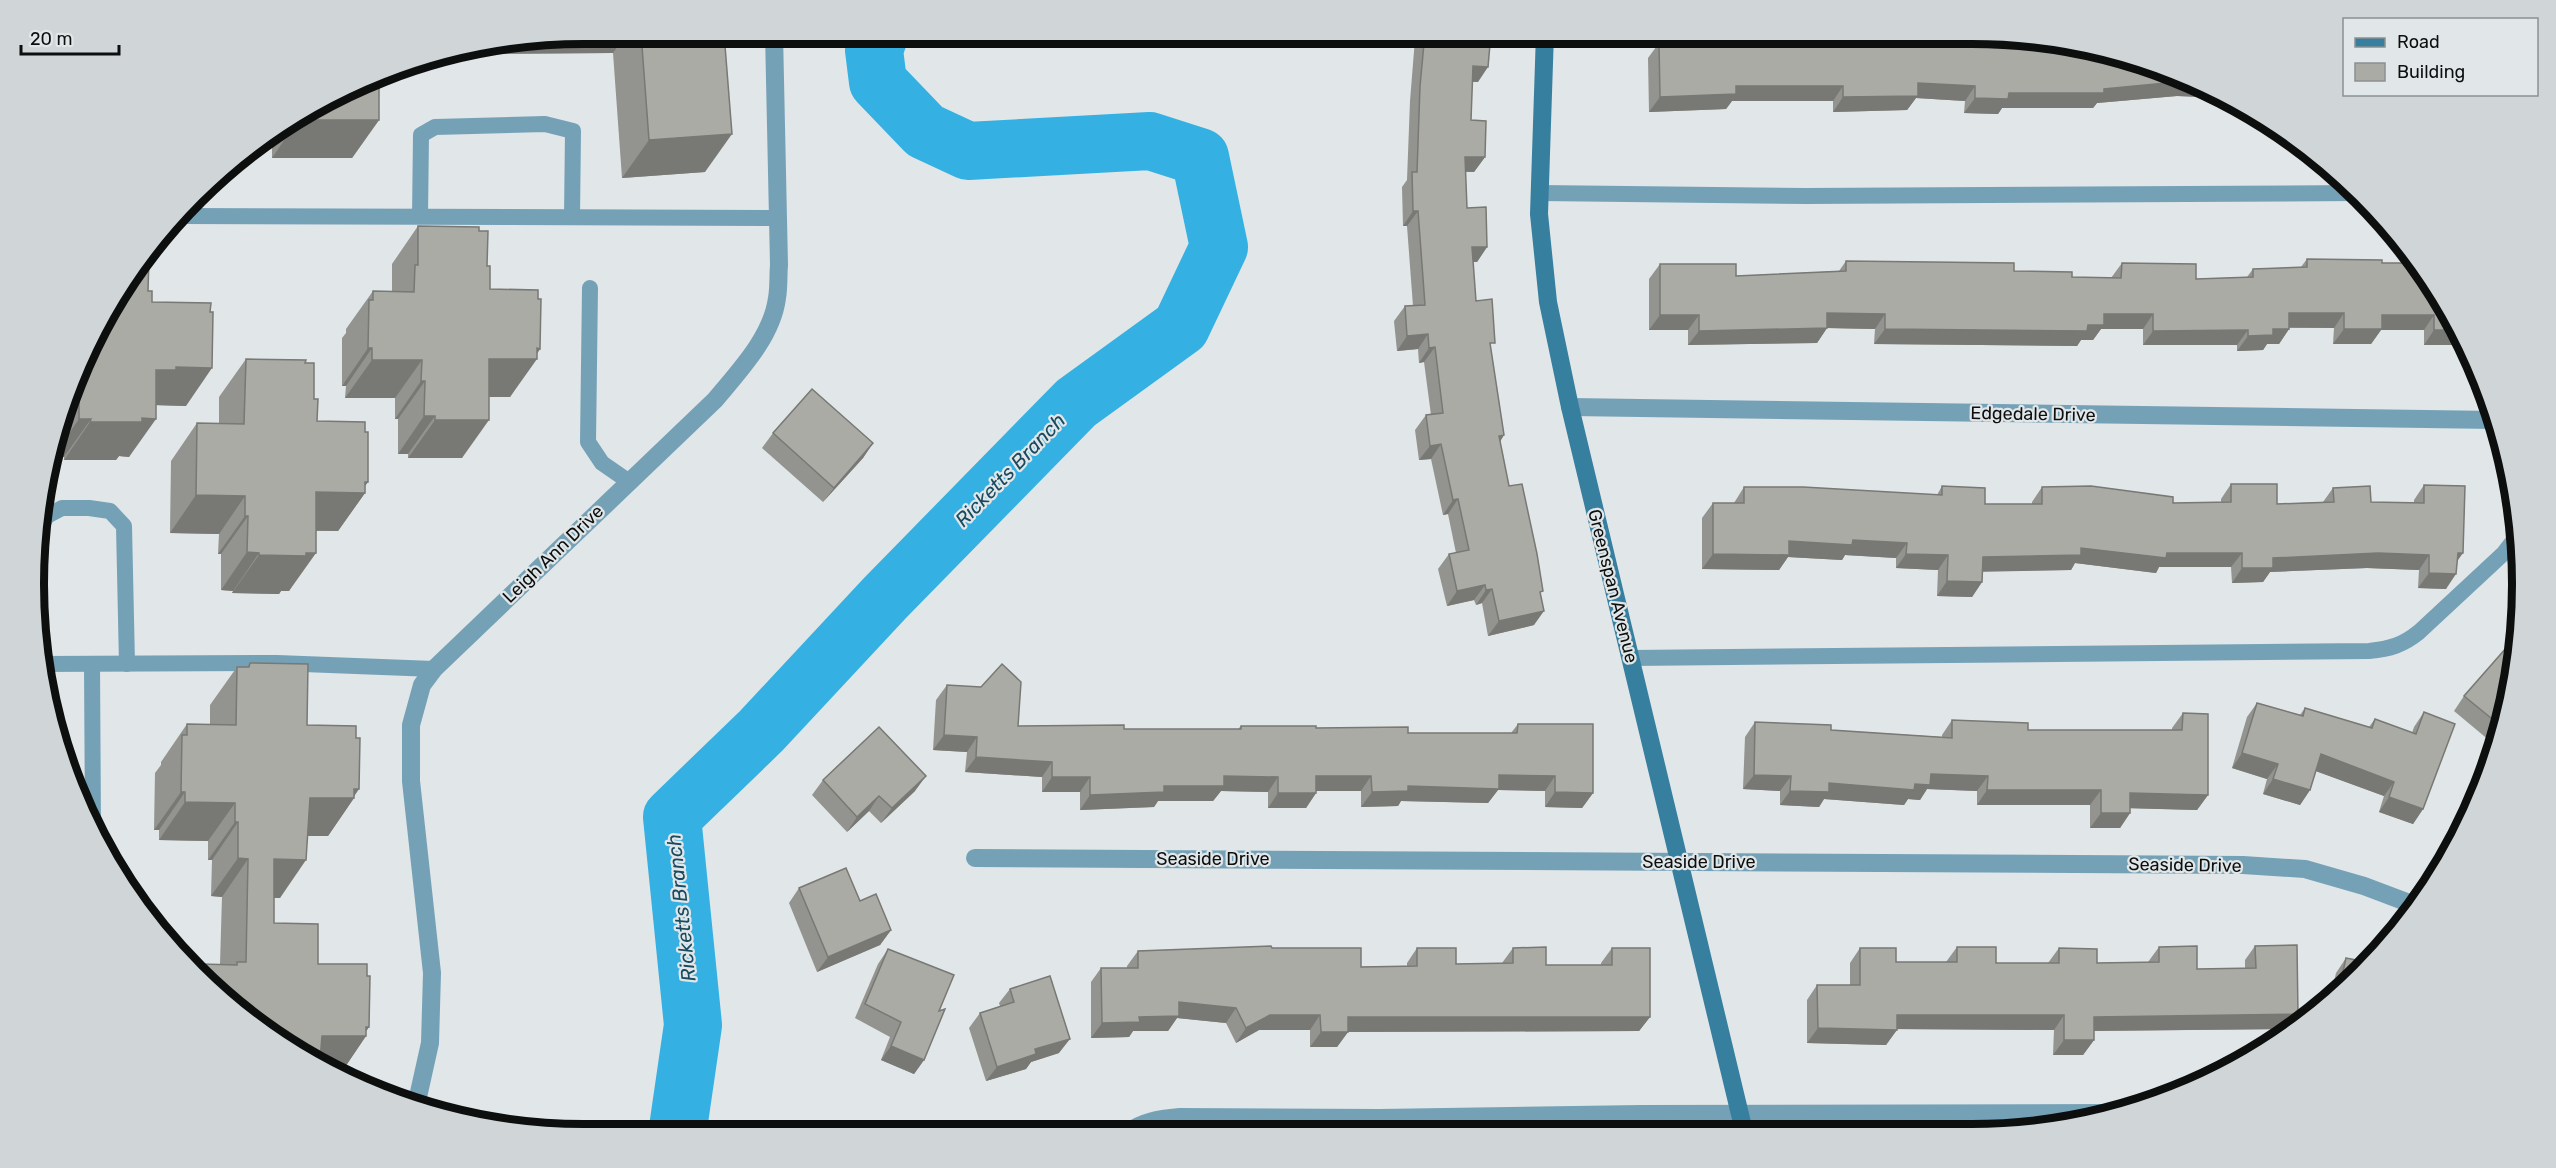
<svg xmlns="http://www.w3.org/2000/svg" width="2556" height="1168" font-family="Rubik,sans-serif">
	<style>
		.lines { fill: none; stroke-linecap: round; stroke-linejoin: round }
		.river { stroke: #34b0e2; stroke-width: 58 }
		.lane { stroke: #75a1b7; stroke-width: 16 }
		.street { stroke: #75a1b7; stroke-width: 18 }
		.secondary { stroke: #377f9f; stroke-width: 18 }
		.wall { fill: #93938f }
		.shaded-wall { fill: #787874 }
		.building { fill: #ababa6; stroke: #787874; stroke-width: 1.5 }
		.labels { text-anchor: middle; stroke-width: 4.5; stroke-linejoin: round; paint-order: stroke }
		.street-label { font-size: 18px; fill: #0d0f0f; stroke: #e1e6e8 }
		.water-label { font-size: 20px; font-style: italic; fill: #194a5f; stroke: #e1e6e8 }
		.rim { fill: none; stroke: #0d0f0f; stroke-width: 8 }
	</style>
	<rect width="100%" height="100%" fill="#e1e6e8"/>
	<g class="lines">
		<path class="river" d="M677 1135 693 1025 672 817 761 731 885 598 1076 403 1181 327 1219 247 1200 157 1150 141 968 151 925 131 878 82 874 50 880 33"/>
		<g class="lane">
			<path d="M1539 193 1806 196 2360 193"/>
			<path d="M183 216 778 218"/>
			<path d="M420 216 421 135 435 127 545 124 573 131 572 217"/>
			<path d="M590 288 588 442 602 463 628 481"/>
			<path d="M42 524 47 516 62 508H89L110 511 124 526 127 664"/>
			<path d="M39 631V661"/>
			<path d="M1631 658 2369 651C2390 649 2403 645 2419 632L2504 553 2518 535"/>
			<path d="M40 664 277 663 434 669"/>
			<path d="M92 664 93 829"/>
			<path d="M1125 1133C1142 1120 1159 1118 1180 1116L1379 1117 1641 1113 2113 1112"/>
		</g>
		<g class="street">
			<path d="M1570 407 2495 420"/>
			<path d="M975 858 2243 865 2305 869 2364 886 2417 906"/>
			<path d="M416 1106 430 1043 432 973 411 781V725L422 685 434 669 715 400C739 371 772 337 777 298 779 287 778 276 779 265L774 33"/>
		</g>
		<path class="secondary" d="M1545 33 1539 214 1548 302 1570 407 1744 1131"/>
	</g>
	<g class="wall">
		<path d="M584 33H724L705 172 622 178 613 53 456 54Z"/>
		<path d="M1410 33H1491L1478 82H1472L1471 120 1485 157 1474 172H1465L1467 208 1487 247 1477 262H1473L1476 301 1491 349 1504 435 1500 442 1509 486 1541 595 1534 625 1488 636 1482 603 1476 605 1474 600 1447 606 1438 569 1449 554 1456 553 1448 514 1443 515 1431 459 1419 460 1415 430 1426 415H1431L1424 362 1419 363 1418 349 1397 351 1394 321 1405 306H1413L1407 226H1403L1402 187 1407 180 1410 101 1415 39H1409Z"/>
		<path d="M1691 33H1735L2183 75 2227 98 2177 96 2097 103 2093 108H2002L1998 114 1964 113 1965 101 1916 98 1907 110 1833 112V101H1732L1726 109 1649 112 1648 58 1659 43H1685Z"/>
		<path d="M309 107 379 120 352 158H272V133Z"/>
		<path d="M418 226 479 231 487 266 490 289 538 299 540 349 510 397H489L462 458H408V454H398V419H395V398H345L346 386H342V338L346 333V329L373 291 392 292V264Z"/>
		<path d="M2307 259 2382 263 2430 278 2464 342 2462 345H2424V330H2381L2371 344H2333L2334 328H2289V329L2279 344H2267L2263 350 2237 351V345H2143V329H2101L2093 340H2081L2077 346 1874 344 1875 329 1827 328 1817 343 1688 345V330H1649V279L1660 264 1736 276 1839 271 1846 261 2014 271 2072 277 2111 278 2122 263 2196 279 2247 277 2253 269 2301 267Z"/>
		<path d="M148 291 186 406 156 405 129 457 119 456 116 460H64V457H53V453L107 309Z"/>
		<path d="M246 359 305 363 314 399 317 421 365 432 368 482 365 485V493L338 531H316L289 591H281L279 594 232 593 233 591 221 590V554H218L219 534 170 533 171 461 197 423 219 424V397Z"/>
		<path d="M773 433 873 443 863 458 823 502 762 448Z"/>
		<path d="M2231 484 2277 504 2323 502 2333 488 2371 502 2414 503V500L2424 485 2457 561 2446 589 2418 588 2419 570 2367 568 2270 572 2263 582 2232 583 2231 567H2159L2156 573 2075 563 2071 570 1983 571 1982 582 1972 597 1937 596 1938 570 1896 568V558L1845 555 1842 560 1788 557 1779 570 1702 569V518L1713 503H1734L1744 487 1937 495 1942 486 1985 504H2032V502L2042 487 2173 503 2221 502V499Z"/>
		<path d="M250 663 307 725 354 796V798L328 836H308L280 898H274V923L318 964 367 976 369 1027 366 1031V1036L341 1073 221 998 197 969 201 964H220L222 897 211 896 212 860H208V841L159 840V830H154L155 773 161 765V762L187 724 210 725V705L237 667H247Z"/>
		<path d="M947 685 1018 726 1124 729H1238L1241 726 1316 728 1408 733H1511L1518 724 1593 793 1582 808 1545 807V791L1498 790 1488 803 1401 801 1398 806 1361 807V791H1316V793L1306 808H1268V792L1221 791 1213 801H1158L1154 807 1080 810V792H1042V777L965 772 967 752 933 750 936 700Z"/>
		<path d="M2512 691 2496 746 2454 711 2464 696Z"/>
		<path d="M2257 703 2300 715 2305 708 2369 727 2375 719 2412 733 2414 727 2424 712 2423 809 2413 824 2379 812 2384 796 2316 771 2310 790 2300 805 2263 794 2267 779 2232 768 2247 717Z"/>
		<path d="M2183 713 2208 795 2197 810 2130 808V813L2120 828H2090V805H1977V791L1927 789 1920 800 1908 799 1904 805 1824 799 1819 807 1780 805V791L1743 789 1745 737 1755 722 1831 730 1942 737V735L1952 720 2028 730H2172V728Z"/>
		<path d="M823 780 915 791 881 823 869 811 847 832 812 795Z"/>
		<path d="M799 888 860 901 891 930 880 945 817 972 789 903Z"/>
		<path d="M2255 946 2298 1014 2287 1029 2094 1031V1040L2083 1055H2053L2054 1030 1897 1029 1886 1045 1807 1043V1000L1817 985H1850V963L1860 948 1896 962H1946L1957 947 1996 963H2048L2059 948 2097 963 2148 962 2159 947 2197 969 2245 968V960Z"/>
		<path d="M1272 948 1361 967 1407 966V963L1417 948 1456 964 1502 963 1513 948 1546 965H1601V963L1612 948 1650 1017 1639 1031 1348 1032 1337 1047H1310V1030H1259L1236 1043 1226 1023 1177 1018 1168 1031H1133L1129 1037 1091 1038V982L1101 968H1127V966L1138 951Z"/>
		<path d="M888 949 939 1011 924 1060 914 1074 881 1060 890 1037 855 1018 878 964Z"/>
		<path d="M2346 958 2366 962 2330 999 2336 973Z"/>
		<path d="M1010 989 1059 1053 1031 1062 1026 1069 986 1081 969 1028 980 1013 1000 1006 999 1003Z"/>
	</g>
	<g class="shaded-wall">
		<path d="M584 33H627L613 53 456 54Z"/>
		<path d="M1414 33H1419L1415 39H1409Z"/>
		<path d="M1473 66 1488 67 1478 82 1462 81Z"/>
		<path d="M2187 81H2195L2227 98 2177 96 2097 103 2093 108H2002L1998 114 1964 113 1975 98 2009 93 2104 89Z"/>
		<path d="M1918 83 1975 86 1965 101 1916 98 1907 110 1833 112 1843 97Z"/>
		<path d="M1736 86H1843L1833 101H1732L1726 109 1649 112 1660 97Z"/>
		<path d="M298 120H379L352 158H272Z"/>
		<path d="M732 134 705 172 622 178 649 140Z"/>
		<path d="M1465 157H1485L1474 172 1454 171Z"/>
		<path d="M1413 211H1418L1407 226H1403Z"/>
		<path d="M1472 247H1487L1477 262H1462Z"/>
		<path d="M1827 313 1885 314 1875 329 1827 328 1817 343 1688 345 1699 331Z"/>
		<path d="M2289 313H2344L2334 328 2279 327Z"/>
		<path d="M2104 314H2153L2143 329H2101L2093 340H2081L2077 346 1874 344 1885 329 2088 325Z"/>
		<path d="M1660 315H1699L1688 330H1649Z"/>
		<path d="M2382 315H2434L2424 330H2381L2371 344H2333L2344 329Z"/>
		<path d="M2273 329H2289L2279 344H2267L2263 350 2237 351 2248 336Z"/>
		<path d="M2248 330 2237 345H2143L2153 331Z"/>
		<path d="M2434 330H2458L2464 342 2462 345H2424Z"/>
		<path d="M1428 334 1418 349 1397 351 1407 336Z"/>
		<path d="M1435 347 1424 362 1419 363 1429 348Z"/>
		<path d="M368 348H372L346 386H342Z"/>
		<path d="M537 348 540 349 533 359H537L510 397H462L489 359Z"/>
		<path d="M372 360H422L395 398H345Z"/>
		<path d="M176 367 212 368 186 406 151 405 156 370Z"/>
		<path d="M421 381H425L398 419H395Z"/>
		<path d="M424 416H435L408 454H398Z"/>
		<path d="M142 418 156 419 129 457 119 456 116 460H64L90 422Z"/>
		<path d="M79 419H91L64 457H53Z"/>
		<path d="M435 420H489L462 458H408Z"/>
		<path d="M1504 435 1494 450 1499 436Z"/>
		<path d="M873 443 863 458 823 502 834 488Z"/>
		<path d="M1441 444 1431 459 1419 460 1430 446Z"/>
		<path d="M365 482H368L360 493H365L338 531 290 530 316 492Z"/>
		<path d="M196 495 245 496 219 534 170 533Z"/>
		<path d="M1458 499 1448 514 1443 515 1453 500Z"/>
		<path d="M245 516H248L221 554H218Z"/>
		<path d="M1853 540 1907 543 1896 558 1845 555 1842 560 1788 557 1779 570 1702 569 1713 554 1789 541Z"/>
		<path d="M2081 548 2167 553H2242L2231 567H2159L2156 573 2075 563 2071 570 1973 572 1983 557Z"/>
		<path d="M247 552 259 553 233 591 221 590Z"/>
		<path d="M306 553H316L289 591H281L279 594 232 593 259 555Z"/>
		<path d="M2378 553 2429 555 2419 570 2367 568 2270 572 2263 582 2232 583 2242 568 2273 558Z"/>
		<path d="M2458 553H2463L2453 567Z"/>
		<path d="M1906 554 1948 555 1938 570 1896 568Z"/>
		<path d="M2429 573 2456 574 2446 589 2418 588Z"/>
		<path d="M1947 581 1982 582 1972 597 1937 596Z"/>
		<path d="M1485 585 1474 600 1447 606 1457 591Z"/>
		<path d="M1492 589 1482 603 1476 605 1486 590Z"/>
		<path d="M1544 611 1534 625 1488 636 1499 621Z"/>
		<path d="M944 735 977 737 967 752 933 750Z"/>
		<path d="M2242 753 2278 764 2267 779 2232 768Z"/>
		<path d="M2321 754 2394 782 2384 796 2310 769Z"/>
		<path d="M976 757 1052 762 1042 777 965 772Z"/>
		<path d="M1931 774 1988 776 1977 791 1927 789 1920 800 1908 799 1904 805 1824 799 1819 807 1780 805 1790 791 1829 783 1915 784Z"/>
		<path d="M1499 775 1555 776 1545 791 1498 790 1488 803 1401 801 1398 806 1361 807 1372 792Z"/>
		<path d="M1754 775 1791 776 1780 791 1743 789Z"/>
		<path d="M926 776 915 791 881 823 892 808Z"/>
		<path d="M1224 776 1278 777 1268 792 1221 791 1213 801H1158L1154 807 1080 810 1090 795 1164 786Z"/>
		<path d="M1316 776H1371L1361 791H1306Z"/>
		<path d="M1052 777H1090L1080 792H1042Z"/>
		<path d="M2273 779 2310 790 2300 805 2263 794Z"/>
		<path d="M354 789H359L353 798H354L328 836H284L310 798Z"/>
		<path d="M1987 790H2101L2090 805H1977Z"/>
		<path d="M181 792H185L159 830H154Z"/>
		<path d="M1555 792 1593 793 1582 808 1545 807Z"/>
		<path d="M1278 793H1316L1306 808H1268Z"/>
		<path d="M2130 793 2208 795 2197 810 2120 808Z"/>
		<path d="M879 796 869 811 847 832 857 817Z"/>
		<path d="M2389 797 2423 809 2413 824 2379 812Z"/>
		<path d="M185 802 235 803 208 841 159 840Z"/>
		<path d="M2101 813H2130L2120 828H2090Z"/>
		<path d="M235 822H238L212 860H208Z"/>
		<path d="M238 858 248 859 222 897 211 896Z"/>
		<path d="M274 859 306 860 280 898 248 897Z"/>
		<path d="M891 930 880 945 817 972 828 957Z"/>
		<path d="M1179 1002 1236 1008 1226 1023 1177 1018 1168 1031H1133L1129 1037 1091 1038 1102 1023 1139 1017Z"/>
		<path d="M2298 1014 2287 1029 2083 1031 2094 1017Z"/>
		<path d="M1270 1015H1320L1310 1030H1259L1236 1043 1246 1028Z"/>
		<path d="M1897 1015H2064L2054 1030 1886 1029Z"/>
		<path d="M1348 1017H1650L1639 1031 1337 1032Z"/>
		<path d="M366 1027H369L363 1036H366L341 1073 310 1054 322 1036Z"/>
		<path d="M1818 1028 1897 1030 1886 1045 1807 1043Z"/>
		<path d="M1321 1032H1348L1337 1047H1310Z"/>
		<path d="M1070 1039 1059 1053 1031 1062 1026 1069 986 1081 997 1067 1035 1049Z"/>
		<path d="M2064 1040H2094L2083 1055H2053Z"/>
		<path d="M891 1046 924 1060 914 1074 881 1060Z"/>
	</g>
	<g class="building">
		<path d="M641 33H724L732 134 649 140Z"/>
		<path d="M1425 33H1491L1488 67 1473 66 1471 120 1486 121 1485 157H1465L1467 208 1486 207 1487 247H1472L1476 301 1492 299 1495 343H1490L1504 435 1499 436 1509 486 1522 484 1537 554 1543 591 1540 592 1544 611 1499 621 1492 589 1486 590 1485 585 1457 591 1449 554 1469 550 1458 499 1453 500 1441 444 1430 446 1426 415 1443 413 1435 347 1429 348 1428 334 1407 336 1405 306 1425 305 1418 211H1413L1412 172H1417L1420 86Z"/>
		<path d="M1695 33H1972L2079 44 2183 75 2195 81H2187L2104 89V93H2009L2008 99 1975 98V86L1918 83V96L1843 97V86H1736V94L1660 97 1659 43 1695 42Z"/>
		<path d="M379 75V120H298V114L309 107Z"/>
		<path d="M418 226 479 227V231H488L487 266H490V289L538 290V299H541L540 349 537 348V359H489V420H435V416H424L425 381H421L422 360H372V348H368L369 300H373V291L414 292 415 265H418Z"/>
		<path d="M149 257 148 291H152V302L211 303 210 312H213L212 368 176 367V370H156V419L142 418V422H90L91 419H79V382L107 309Z"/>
		<path d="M2307 259 2382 260V263H2418L2430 278 2458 330H2434V315H2382V329H2344V313H2289V329H2273V335L2248 336V330L2153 331V314H2104V325H2088L2087 331 1885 329V314L1827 313V328L1699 331V315H1660V264H1736V276L1846 271V261L2014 263V271L2072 272V277L2121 278 2122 263 2196 264V279L2253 277V269L2307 267Z"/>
		<path d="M246 359 306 360 305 363H314V399H318L317 421 365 422V432H368V482H365V493L316 492V553H306V556L259 555V553L247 552 248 516H245V496L196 495 197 423 244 424Z"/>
		<path d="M812 389 873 443 834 488 773 433Z"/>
		<path d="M2231 484H2277V504L2334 502 2333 488 2370 486 2371 502 2424 503V485L2465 486 2463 553H2458L2456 574 2429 573V555L2378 553 2273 558V568H2242V553H2167L2166 558 2081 548V555L1983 557 1982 582 1947 581 1948 555 1906 554 1907 543 1853 540 1852 545 1789 541V555L1713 554V503H1744V487H1803L1942 495V486L1985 488V504H2042V487L2091 486 2173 497V503L2231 502Z"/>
		<path d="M2514 639 2517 641 2512 691 2502 727 2464 696Z"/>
		<path d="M250 663 308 664 307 725 356 726V738H360L359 789H354V798H310L306 860 274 859V923L318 924V964H367V976H370L369 1027H366V1036H322L320 1060 221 998 200 973 201 964 237 965V962H246L248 859 238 858V822H235V803L185 802V792H181L182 735H187V724L236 725 237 667H249Z"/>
		<path d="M1002 664 1021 682 1018 726 1124 725V729H1241V726H1316V728L1408 727V733H1517L1518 724H1593V793L1555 792V776L1499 775V789L1408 786V791L1372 792 1371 776H1316V793H1278V777L1224 776V786H1164V792L1090 795V777H1052V762L976 757 977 737 944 735 947 685 981 687Z"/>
		<path d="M2257 703 2303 716 2305 708 2372 728 2375 719 2416 734 2424 712 2455 724 2423 809 2389 797 2394 782 2321 754 2310 790 2273 779 2278 764 2242 753Z"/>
		<path d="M2183 713 2208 714V795L2130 793V813H2101V790H1987L1988 776 1931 774 1930 785 1915 784 1914 790 1829 783V792L1790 791 1791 776 1754 775 1755 722 1831 725V730L1952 738V720L2028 723V730H2182Z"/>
		<path d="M879 727 926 776 892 808 879 796 857 817 823 780Z"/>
		<path d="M846 868 860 901 876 894 891 930 828 957 799 888Z"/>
		<path d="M2297 945 2298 1014 2094 1017V1040H2064V1015H1897V1030L1818 1028 1817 985H1860V948H1896V962H1957V947H1996V963H2059V948L2097 949V963L2159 962V947L2197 946V969L2256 968 2255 946Z"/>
		<path d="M1271 946 1272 948H1361V967L1417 966V948H1456V964L1513 963V948L1546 947V965H1612V948H1650V1017H1348V1032H1321L1320 1015H1270L1246 1028 1236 1008 1179 1002V1016L1139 1017 1140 1022 1102 1023 1101 968H1138V951Z"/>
		<path d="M888 949 954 975 939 1011 945 1009 924 1060 891 1046 901 1022 865 1004Z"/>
		<path d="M2346 958 2366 962 2339 990Z"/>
		<path d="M1050 976 1070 1039 1035 1049 1036 1054 997 1067 980 1013 1014 1002 1010 989Z"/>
	</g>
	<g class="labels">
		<g class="street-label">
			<text transform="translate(2033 414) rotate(1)" y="6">Edgedale Drive</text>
			<text transform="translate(553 554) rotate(-44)" y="6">Leigh Ann Drive</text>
			<text transform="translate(1613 586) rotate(76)" y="6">Greenspan Avenue</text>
			<text x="1213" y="865">Seaside Drive</text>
			<text x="1699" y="868">Seaside Drive</text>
			<text transform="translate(2185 865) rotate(1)" y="6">Seaside Drive</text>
		</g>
		<g class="water-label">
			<text transform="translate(1010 470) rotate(-46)" y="7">Ricketts Branch</text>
			<text transform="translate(681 908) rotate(-96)" y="7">Ricketts Branch</text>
		</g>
	</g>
	<path d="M0 0H2556V1168H0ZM584 44H1972A540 540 0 0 1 2512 584V584A540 540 0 0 1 1972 1124H584A540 540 0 0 1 44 584V584A540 540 0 0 1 584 44Z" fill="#d0d5d7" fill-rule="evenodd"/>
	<path class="rim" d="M584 44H1972A540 540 0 0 1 2512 584V584A540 540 0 0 1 1972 1124H584A540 540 0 0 1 44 584V584A540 540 0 0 1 584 44Z"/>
	<rect x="2343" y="18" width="195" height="78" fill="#e1e6e8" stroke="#8c9091" stroke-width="1.5"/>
	<rect x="2355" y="38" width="30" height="9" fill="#377f9f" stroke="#8c9091" stroke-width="1.5"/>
	<text x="2397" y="48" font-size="18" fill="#0d0f0f">Road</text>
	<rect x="2355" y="63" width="30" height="18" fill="#ababa6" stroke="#8c9091" stroke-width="1.5"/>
	<text x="2397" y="78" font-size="18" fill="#0d0f0f">Building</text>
	<path d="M21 45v9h98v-9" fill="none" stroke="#0d0f0f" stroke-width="3"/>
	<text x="30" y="45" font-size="18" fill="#0d0f0f" stroke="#e1e6e8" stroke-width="4.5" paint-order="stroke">20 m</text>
</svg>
